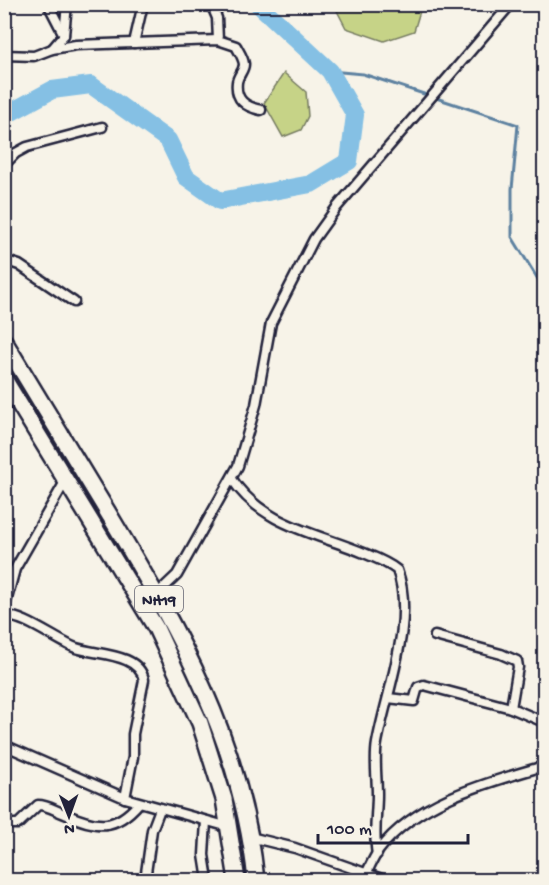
<svg xmlns="http://www.w3.org/2000/svg" width="549" height="885" font-family="'Gochi Hand',sans-serif">
	<style>
		.green { fill: #c6d387; stroke: #747a61; stroke-width: 1.5 }
		.lines { fill: none; stroke-linecap: round; stroke-linejoin: round }
		.stream { stroke: #5d81a0; stroke-width: 3 }
		.river { stroke: #85c0e4; stroke-width: 18 }
		.street-casing { stroke: #22223b; stroke-width: 13 }
		.highway-casing { stroke: #22223b; stroke-width: 20 }
		.street { stroke: #f7f3e8; stroke-width: 8 }
		.highway { stroke: #f7f3e8; stroke-width: 15 }
		.labels { text-anchor: middle; stroke-width: 4.5; stroke-linejoin: round; paint-order: stroke }
		.shield { fill: #f7f3e8; stroke: #62616f; stroke-width: 1.5 }
		.shield-label { font-size: 16px; font-weight: bold; fill: #22223b }
	</style>
	<rect width="100%" height="100%" fill="#f7f3e8"/>
	<filter id="ink" filterUnits="userSpaceOnUse"><feTurbulence type="fractalNoise" baseFrequency=".0167" numOctaves="2"/><feDisplacementMap in="SourceGraphic" scale="12" xChannelSelector="R" yChannelSelector="G"/><feConvolveMatrix kernelMatrix="1 2 1 2 8 2 1 2 1" color-interpolation-filters="sRGB"/></filter>
	<g filter="url(#ink)">
		<g class="green">
			<path d="M334 5H443L442 10 420 11 414 31 384 41 346 28Z"/>
			<path d="M284 73 306 92 308 116 301 130 283 137 264 103Z"/>
		</g>
		<g class="lines">
			<path class="stream" d="M330 71 363 74 518 125 512 189V237L544 289"/>
			<path class="river" d="M4 116 52 90 91 85 168 140 186 177 220 201 311 184 349 161 355 115 330 71 258 4"/>
			<g class="street-casing">
				<g id="street">
					<path d="M48 4 64 35"/>
					<path d="M211 4 217 18 218 40"/>
					<path d="M134 43 143 4"/>
					<path d="M52 49 64 35 67 4"/>
					<path d="M4 55 34 56 52 49 76 45 218 40 236 46C239 52 243 57 244 64 244 71 238 75 237 82 235 100 245 107 261 110"/>
					<path d="M4 165 16 153 27 147 102 127"/>
					<path d="M4 260 19 265 74 302"/>
					<path d="M4 276V289"/>
					<path d="M232 479C262 525 316 533 364 553 376 558 387 562 397 570 416 619 386 693 377 743 374 759 377 778 377 794 377 815 373 833 377 854"/>
					<path d="M157 594 177 575 238 466 256 405 271 323 314 239 337 207 511 4"/>
					<path d="M4 610 15 569 66 480"/>
					<path d="M4 617C20 612 59 642 76 648 97 655 139 653 144 680L133 734V757L125 798"/>
					<path d="M435 636 501 654 517 661 518 667 511 708"/>
					<path d="M388 698 414 701 418 687 424 685 511 708 544 722"/>
					<path d="M4 745 125 798 229 827"/>
					<path d="M206 821 204 855 208 880"/>
					<path d="M4 824H18L38 805C48 805 56 811 65 814 97 828 115 831 139 803"/>
					<path d="M250 837 295 848 385 880"/>
					<path d="M366 874C370 866 374 857 379 850 416 801 489 782 544 766"/>
					<path d="M145 880 152 830 160 809"/>
				</g>
			</g>
			<g class="highway-casing">
				<g id="highway">
					<path d="M4 341C40 400 75 458 110 516 180 633 242 742 256 880"/>
					<path d="M4 379 156 628 200 723 224 799 237 880"/>
				</g>
			</g>
			<use href="#street" class="street"/>
			<use href="#highway" class="highway"/>
		</g>
	</g>
	<g class="labels">
		<rect class="shield" x="135" y="586" width="48" height="26" rx="4.5"/>
		<g class="shield-label">
			<text x="159" y="605">NH19</text>
		</g>
	</g>
	<rect width="549" height="885" fill="none" stroke="#f7f3e8" stroke-width="24"/>
	<rect x="12" y="12" width="525" height="861" fill="none" stroke="#22223b" stroke-width="2" filter="url(#ink)"/>
	<g transform="translate(69 816) rotate(179)" stroke="#f7f3e8" stroke-width="4.5" paint-order="stroke">
	<path d="M0-4.5L10 22L0 15L-10 22Z" fill="#22223b"/>
	<text y="-9" font-size="16" font-weight="bold" text-anchor="middle" fill="#22223b">N</text>
	</g>
	<path d="M318 834v9h150v-9" fill="none" stroke="#22223b" stroke-width="3"/>
	<text x="327" y="834" font-size="18" fill="#22223b" stroke="#f7f3e8" stroke-width="4.5" paint-order="stroke">100 m</text>
</svg>
